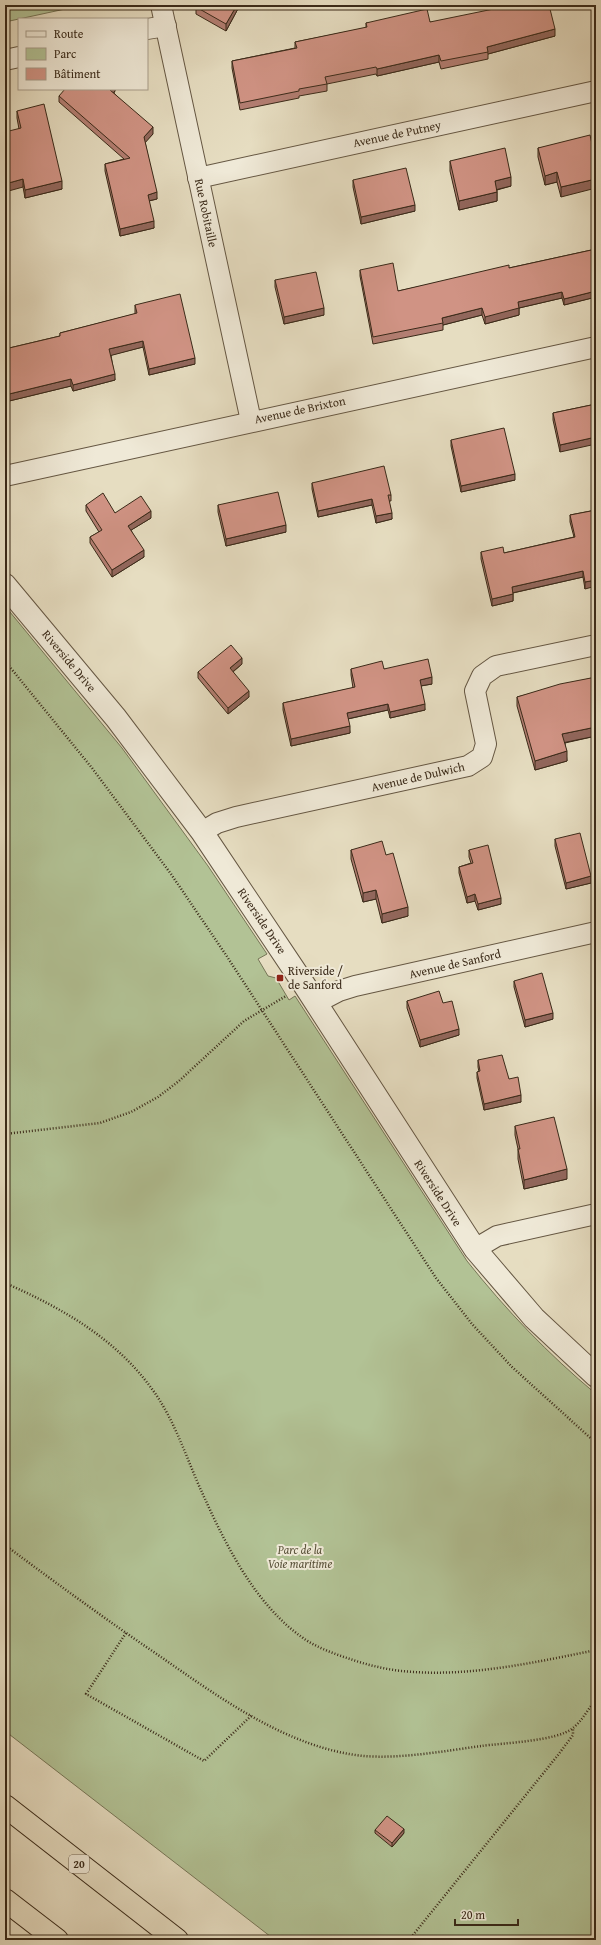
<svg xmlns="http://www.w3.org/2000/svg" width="601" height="1945" font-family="'Gentium Book Plus',serif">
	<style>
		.green { fill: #b2c295; stroke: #767657 }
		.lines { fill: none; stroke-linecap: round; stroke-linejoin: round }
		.minor-casing { stroke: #655743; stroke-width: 22 }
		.tertiary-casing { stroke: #655743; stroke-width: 24 }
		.motorway-casing { stroke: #3a2a19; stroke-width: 24 }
		.path { stroke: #3a2a19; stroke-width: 2.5; stroke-dasharray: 1 2; stroke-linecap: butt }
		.minor { stroke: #efe9d7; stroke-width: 20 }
		.tertiary { stroke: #efe9d7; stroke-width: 22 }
		.motorway { stroke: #e6ddc1; stroke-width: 22 }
		.wall { fill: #b37e72; stroke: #3a2a19 }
		.shaded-wall { fill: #92675c; stroke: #3a2a19 }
		.building { fill: #d09384; stroke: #3a2a19 }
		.poi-dot { fill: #8f2418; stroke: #efe9d7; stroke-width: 1.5 }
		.labels { text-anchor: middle; stroke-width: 4; stroke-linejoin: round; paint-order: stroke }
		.shield { fill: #efe9d7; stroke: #706352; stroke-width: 1 }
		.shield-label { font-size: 11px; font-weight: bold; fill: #3a2a19 }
		.street-label { font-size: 12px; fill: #3a2a19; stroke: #efe9d7 }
		.poi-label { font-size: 12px; fill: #3a2a19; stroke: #efe9d7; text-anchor: start }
		.park-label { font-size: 12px; font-style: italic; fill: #585038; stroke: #efe9d7 }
	</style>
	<rect width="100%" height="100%" fill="#e6ddc1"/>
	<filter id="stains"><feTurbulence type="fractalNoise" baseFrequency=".005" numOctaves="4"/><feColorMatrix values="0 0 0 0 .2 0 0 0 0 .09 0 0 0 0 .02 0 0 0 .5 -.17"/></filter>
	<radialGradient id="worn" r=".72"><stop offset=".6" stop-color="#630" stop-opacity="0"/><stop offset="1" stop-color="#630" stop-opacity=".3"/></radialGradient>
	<g class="green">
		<path d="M5 5H79V6L5 22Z"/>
		<path d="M5 606 122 748 208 866 267 954 258 959 268 976 276 978 289 1000 295 996 467 1261C506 1310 548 1354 596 1394V1940H275L5 1731Z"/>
	</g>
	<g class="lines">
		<g class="minor-casing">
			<g id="minor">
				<path d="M161 5 251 421"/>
				<path d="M147 29 166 26"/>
				<path d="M5 60 19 57"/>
				<path d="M198 178 596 91"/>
				<path d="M5 476 596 347"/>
				<path d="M202 832 217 823 236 817 468 766 482 757 486 744 475 691 482 676 496 666 596 645"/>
				<path d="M316 1003 339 991 355 986 596 932"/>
				<path d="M475 1249 497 1236 596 1214"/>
			</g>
		</g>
		<g class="tertiary-casing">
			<path id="tertiary" d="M5 585 116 718 202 832 305 986 475 1249 534 1318 596 1376"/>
		</g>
		<g class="motorway-casing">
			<g id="motorway">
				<path d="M5 1806 177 1940"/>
				<path d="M5 1900 57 1940"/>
			</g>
		</g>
		<g class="path">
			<path d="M5 661 92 768 171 874 226 955 436 1278 472 1324 512 1367 596 1443"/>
			<path d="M5 1134 100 1123 131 1112 158 1097 179 1081 244 1021 286 996"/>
			<path d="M5 1283C62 1308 115 1338 152 1389 174 1419 185 1454 200 1488 224 1541 253 1603 303 1638 319 1649 338 1655 356 1661 375 1667 394 1671 414 1672 474 1676 537 1662 596 1650"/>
			<path d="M5 1545C56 1583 108 1621 161 1657 220 1698 290 1749 364 1756 401 1759 445 1751 481 1746 503 1743 558 1741 573 1728 582 1721 589 1708 596 1699"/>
			<path d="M126 1633 86 1694 204 1761 252 1715"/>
			<path d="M409 1940 558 1755 573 1735V1728"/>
		</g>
		<use href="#minor" class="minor"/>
		<use href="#tertiary" class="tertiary"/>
		<use href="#motorway" class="motorway"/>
	</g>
	<g class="wall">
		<path d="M240 5 226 31 196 14V7Z"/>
		<path d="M430 22 555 36 488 54V59L441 69 439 62 377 76 376 74 327 84V91L299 96V98L240 110 232 68V61L295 48V42L366 28V23Z"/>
		<path d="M115 89V91L114 93 153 134 145 142 157 199 149 201 154 228 120 236 105 171V164L124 159 59 102V96Z"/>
		<path d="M17 111 62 189 25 198 23 187 19 129 17 118Z"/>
		<path d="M592 144 561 197 557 182 545 185 538 157V148Z"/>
		<path d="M450 161 511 186 497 190V201L459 210 450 171Z"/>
		<path d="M353 180 415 211 361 224 353 187Z"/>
		<path d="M596 249V297L564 305 562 298 519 308V315L485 324 482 315 443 325V330L373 344 360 276V270L398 291 509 268Z"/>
		<path d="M275 280 324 315 284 324 275 287Z"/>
		<path d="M135 305 195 364 149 375 143 347 111 355 115 380 73 391 71 386 5 402V349L60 336V333L135 314Z"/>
		<path d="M596 404 560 452 553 420V413Z"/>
		<path d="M451 440 515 480 461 492 451 446Z"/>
		<path d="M312 483 391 495V501H389L392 519 376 523 372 505 318 517 312 489Z"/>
		<path d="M86 505 115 513 151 518 131 530 144 557 112 577 90 543V537L99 532 86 511Z"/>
		<path d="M218 505 286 532 226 546 218 512Z"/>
		<path d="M596 510 585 589 583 577 513 593V601L492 606 481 559V552L504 553 574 537 570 522V515Z"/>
		<path d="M242 664 233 672 249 697 228 714 198 678V672Z"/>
		<path d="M351 669H384L432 684 421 686 425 710 390 718 388 710 348 719 350 733 291 746 283 710V703L353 688 351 675Z"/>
		<path d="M596 677V736L565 743 567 761 535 770 517 706V697Z"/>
		<path d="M555 839 591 883 566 889 555 846Z"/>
		<path d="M351 850 386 855 408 916 382 923 376 899 363 902 351 859Z"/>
		<path d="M469 850 501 904 478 910 475 901 467 903 459 873V867L471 863 469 857Z"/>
		<path d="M514 981 553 1019 525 1027 514 987Z"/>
		<path d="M407 1001 443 1003 459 1035 420 1047 407 1008Z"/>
		<path d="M478 1060 509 1079 521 1102 484 1110 477 1078V1072H479L478 1067Z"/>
		<path d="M515 1126 567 1179 524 1189 518 1159V1149L515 1135Z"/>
		<path d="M375 1830 404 1833 392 1847 375 1833Z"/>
	</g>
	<g class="shaded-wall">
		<path d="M237 5H240L226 31V24Z"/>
		<path d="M555 29V36L488 54 487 47Z"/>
		<path d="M439 55V62L377 76V69Z"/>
		<path d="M111 89H115V91L110 96V90Z"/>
		<path d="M153 127V134L144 144V137Z"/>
		<path d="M557 172V182L545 185V176Z"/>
		<path d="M511 177V186L495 190V181Z"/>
		<path d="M23 179V187L5 192V184Z"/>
		<path d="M596 179V188L561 197V187Z"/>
		<path d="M62 181V189L25 198V190Z"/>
		<path d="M157 192V199L148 201V195Z"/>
		<path d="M497 192V201L459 210V201Z"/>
		<path d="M415 205V211L361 224V217Z"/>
		<path d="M154 221V228L120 236V229Z"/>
		<path d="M596 291V297L564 305V299Z"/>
		<path d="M562 292V298L519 308V315L485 324V317L518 302Z"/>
		<path d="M324 308V315L284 324V317Z"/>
		<path d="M482 308V315L443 325 442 318Z"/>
		<path d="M143 341V347L109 356V349Z"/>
		<path d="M195 358V364L149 375V369Z"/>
		<path d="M115 374V380L73 391V385Z"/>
		<path d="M71 379V386L5 402V395Z"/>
		<path d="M596 437V444L560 452V445Z"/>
		<path d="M515 474V480L461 492V486Z"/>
		<path d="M372 499V505L318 517V511Z"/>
		<path d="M151 511V518L128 532V526Z"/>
		<path d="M392 513V519L376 523V516Z"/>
		<path d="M286 525V532L226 546V539Z"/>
		<path d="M144 550V557L112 577V570Z"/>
		<path d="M583 571V577L512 593V587Z"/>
		<path d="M596 580V586L585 589V582Z"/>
		<path d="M513 594V601L492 606V599Z"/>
		<path d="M242 658V664L230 674V668Z"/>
		<path d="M432 677V684L420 686V680Z"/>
		<path d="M249 691V697L228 714V708Z"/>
		<path d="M388 704V710L347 719V713Z"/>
		<path d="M425 704V710L390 718V712Z"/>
		<path d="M350 726V733L291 746V739Z"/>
		<path d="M596 727V736L562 743V734Z"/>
		<path d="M567 751V761L535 770V761Z"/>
		<path d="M591 876V883L566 889V883Z"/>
		<path d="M376 890V899L363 902V893Z"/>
		<path d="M475 894V901L467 903V897Z"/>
		<path d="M501 898V904L478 910V904Z"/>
		<path d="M408 907V916L382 923V914Z"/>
		<path d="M553 1013V1019L525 1027V1020Z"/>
		<path d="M459 1029V1035L420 1047V1040Z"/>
		<path d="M521 1095V1102L484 1110V1104Z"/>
		<path d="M567 1169V1179L524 1189V1180Z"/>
		<path d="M404 1829V1833L392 1847V1843Z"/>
	</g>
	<g class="building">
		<path d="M197 5H237L226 24 196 7Z"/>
		<path d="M513 5H549L555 29 487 47 488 52 441 61 439 55 377 69 376 67 325 77 327 84 299 89V91L240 103 232 61 297 48 295 42 367 27 366 23 427 9 430 22Z"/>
		<path d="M65 89H111L110 90 153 127 144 137 157 192 148 195 154 221 120 229 105 164 130 158 59 96Z"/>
		<path d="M44 104 62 181 25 190 23 179 5 184V132L21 128 17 111Z"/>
		<path d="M590 135 592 144 596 143V179L561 187 557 172 545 176 538 148Z"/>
		<path d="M505 148 511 177 495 181 497 192 459 201 450 161Z"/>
		<path d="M406 168 415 205 361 217 353 180Z"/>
		<path d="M596 249V291L564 299 562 292 518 302 519 308 485 317 482 308 442 318 443 323 373 337 360 270 393 263 398 291 509 265V268Z"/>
		<path d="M316 272 324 308 284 317 275 280Z"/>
		<path d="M180 294 195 358 149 369 143 341 109 349 115 374 73 385 71 379 5 395V349L60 336V333L137 313 135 305Z"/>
		<path d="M596 404V437L560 445 553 413Z"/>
		<path d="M504 428 515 474 461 486 451 440Z"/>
		<path d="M384 466 391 495H388L392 513 376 516 372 499 318 511 312 483Z"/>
		<path d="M278 492 286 525 226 539 218 505Z"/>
		<path d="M103 493 115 513 141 496 151 511 128 526 144 550 112 570 90 537 102 530 86 505Z"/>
		<path d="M596 510V580L585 582 583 571 512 587 513 594 492 599 481 552 503 547 504 553 575 537 570 515Z"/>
		<path d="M231 645 242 658 230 668 249 691 228 708 198 672Z"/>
		<path d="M428 659 432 677 420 680 425 704 390 712 388 704 347 713 350 726 291 739 283 703 355 687 351 669 382 661 384 669Z"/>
		<path d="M596 677V727L562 734 567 751 535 761 517 697 560 684Z"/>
		<path d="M580 833 591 876 566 883 555 839Z"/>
		<path d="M382 841 386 855 393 853 408 907 382 914 376 890 363 893 351 850Z"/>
		<path d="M488 845 501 898 478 904 475 894 467 897 459 867 473 863 469 850Z"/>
		<path d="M542 973 553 1013 525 1020 514 981Z"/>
		<path d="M439 991 443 1003 452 1001 459 1029 420 1040 407 1001Z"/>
		<path d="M502 1055 509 1079 518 1077 521 1095 484 1104 477 1072 480 1071 478 1060Z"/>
		<path d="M554 1117 567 1169 524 1180 518 1149H520L515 1126Z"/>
		<path d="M387 1816 404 1829 392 1843 375 1830Z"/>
	</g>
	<rect class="poi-dot" x="276" y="974" width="8" height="8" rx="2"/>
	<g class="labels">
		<rect class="shield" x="69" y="1855" width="20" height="18" rx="3"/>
		<g class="shield-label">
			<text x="79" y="1868">20</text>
		</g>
		<g class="street-label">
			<text transform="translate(397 134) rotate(-12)" y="4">Avenue de Putney</text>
			<text transform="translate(206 213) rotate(78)" y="4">Rue Robitaille</text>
			<text transform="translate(300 410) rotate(-12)" y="4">Avenue de Brixton</text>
			<text transform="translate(69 661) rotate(50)" y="4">Riverside Drive</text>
			<text transform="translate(418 777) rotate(-13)" y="4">Avenue de Dulwich</text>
			<text transform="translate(262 921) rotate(56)" y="4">Riverside Drive</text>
			<text transform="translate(455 964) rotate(-13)" y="4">Avenue de Sanford</text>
			<text transform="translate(438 1193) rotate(57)" y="4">Riverside Drive</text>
		</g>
		<g class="poi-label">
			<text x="288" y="975">Riverside /<tspan x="288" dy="14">de Sanford</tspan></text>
		</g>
		<g class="park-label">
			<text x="300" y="1554">Parc de la<tspan x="300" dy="14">Voie maritime</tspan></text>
		</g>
	</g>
	<rect width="601" height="1945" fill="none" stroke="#e6ddc1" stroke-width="20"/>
	<rect x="6" y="6" width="589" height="1933" fill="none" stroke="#3a2a19" stroke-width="2"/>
	<rect x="10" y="10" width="581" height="1925" fill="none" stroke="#3a2a19"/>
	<rect x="18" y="18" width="130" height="72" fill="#efe9d7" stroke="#a79d8b"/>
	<rect x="26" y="31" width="20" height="6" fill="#efe9d7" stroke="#a79d8b"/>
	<text x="54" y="38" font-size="12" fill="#3a2a19">Route</text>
	<rect x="26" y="48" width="20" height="12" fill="#b2c295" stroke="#a79d8b"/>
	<text x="54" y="58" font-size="12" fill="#3a2a19">Parc</text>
	<rect x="26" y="68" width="20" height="12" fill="#d09384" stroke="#a79d8b"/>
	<text x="54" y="78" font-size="12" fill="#3a2a19">Bâtiment</text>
	<path d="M455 1919v6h63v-6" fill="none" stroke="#3a2a19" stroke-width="2"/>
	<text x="461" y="1919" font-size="12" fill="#3a2a19" stroke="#efe9d7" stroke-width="3" paint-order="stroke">20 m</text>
	<rect width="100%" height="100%" filter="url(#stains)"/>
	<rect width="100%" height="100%" fill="url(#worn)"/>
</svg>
